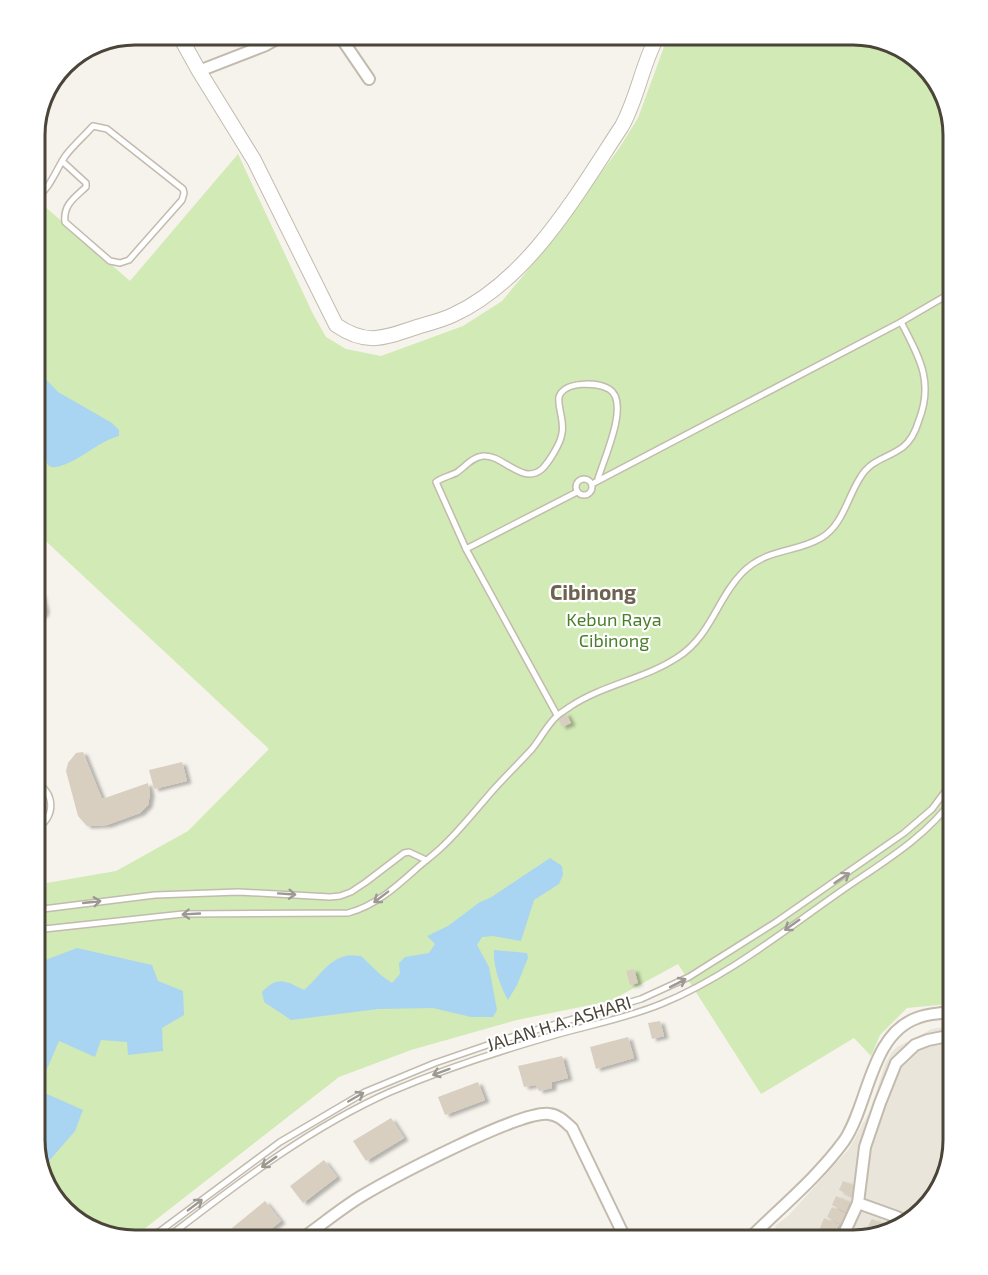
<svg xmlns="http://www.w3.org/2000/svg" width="988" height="1275" font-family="'Exo 2',sans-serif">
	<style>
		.residential { fill: #eae5da }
		.green { fill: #d2eab5 }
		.water { fill: #a9d4f2 }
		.building { fill: #d8cfc1; filter: url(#shadow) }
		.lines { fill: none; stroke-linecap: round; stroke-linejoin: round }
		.service-casing { stroke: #c2bbae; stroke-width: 8 }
		.minor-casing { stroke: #c2bbae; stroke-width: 14 }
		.tertiary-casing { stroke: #c2bbae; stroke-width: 16 }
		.service { stroke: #fff; stroke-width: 5 }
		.minor { stroke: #fff; stroke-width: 10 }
		.tertiary { stroke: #fff; stroke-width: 14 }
		.oneway { stroke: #9c9892 }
		.labels { text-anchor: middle; stroke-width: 4.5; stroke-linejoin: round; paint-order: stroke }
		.park-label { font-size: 18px; fill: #4a7f2a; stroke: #fff }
		.street-label { font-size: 18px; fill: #4b4439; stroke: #fff }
		.quarter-label { font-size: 21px; font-weight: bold; fill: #6e6250; stroke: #fff }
		.rim { fill: none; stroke: #4b4439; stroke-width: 3 }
	</style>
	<defs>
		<filter id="shadow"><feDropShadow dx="4.5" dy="2.5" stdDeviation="1.5" flood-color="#0004"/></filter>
	</defs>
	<rect width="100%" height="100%" fill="#f6f3ec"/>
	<path class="residential" d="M953 1025V1141L940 1190 909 1224 854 1240H762L776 1229 775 1226 788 1216 849 1149 871 1109 885 1064 892 1052 897 1047 932 1029Z"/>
	<path class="green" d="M673 35H859L903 48 937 79 953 135V1001L949 1004 907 1008 880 1035 871 1056 854 1038 761 1094 678 964 610 1001 517 1020 411 1050 339 1077 130 1240 85 1227 51 1196 35 1140V885L116 871 188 831 269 749 35 531V211L42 204 130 281 238 154 313 314 326 337 346 349 381 356 463 326 502 301 527 271 618 150 638 118 664 47Z"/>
	<g class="water">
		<path d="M35 368 58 392 112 423 119 430V436C98 441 75 465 55 467 51 468 50 466 47 464L45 449 35 440Z"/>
		<path d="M550 858 562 866 563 875 559 884 534 900 521 941 493 936 482 937 477 945 489 967 497 1010 493 1017H471L433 1008 378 1009 291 1020 264 1002 262 992C278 975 286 981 304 990 317 980 328 959 346 956 350 955 357 956 361 956L382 976 392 983 400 974 399 963 405 957 429 953 435 944 427 936 448 926 480 902 490 898Z"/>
		<path d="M77 948 152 965 158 981 183 991 184 1015 162 1028 163 1051 128 1055 127 1042 101 1040 95 1057 59 1041 38 1090 83 1110 75 1131 43 1168 35 1140V964Z"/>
		<path d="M494 950 527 953 528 958 517 985 508 1000C500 986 493 966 494 950Z"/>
	</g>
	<g class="building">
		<path d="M41 593 45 609 44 614 35 619V595Z"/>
		<path d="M566 713 571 723 562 727 557 717Z"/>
		<path d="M83 752 102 799 148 783 150 794 148 805 140 813 107 825 87 826 78 816 66 771 68 763 76 753Z"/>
		<path d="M182 762 187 781 154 789 149 770Z"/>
		<path d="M634 969 638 983 630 985 626 971Z"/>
		<path d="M660 1021 664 1036 652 1039 648 1023Z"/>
		<path d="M628 1037 634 1058 596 1069 590 1047Z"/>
		<path d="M562 1056 568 1078 552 1082V1088L539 1091 536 1085 524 1087 518 1066Z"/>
		<path d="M478 1082 485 1100 445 1115 438 1097Z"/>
		<path d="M391 1118 404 1138 366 1161 353 1141Z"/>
		<path d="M324 1160 337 1177 303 1203 290 1186Z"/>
		<path d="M843 1181 858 1187 853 1197 839 1190Z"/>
		<path d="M836 1196 850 1202 846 1212 832 1205Z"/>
		<path d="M265 1201 281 1221 257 1240H242L232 1228Z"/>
		<path d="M832 1207 846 1214 841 1224 827 1217Z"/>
		<path d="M824 1218 839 1225 834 1235 820 1228Z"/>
		<path d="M872 1219 886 1225 883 1232 877 1233 867 1228Z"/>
		<path d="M820 1231 834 1237 832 1240H815Z"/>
	</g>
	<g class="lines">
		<g class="service-casing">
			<g id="service">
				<path d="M35 198C50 190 56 169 66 155 74 145 84 136 93 126L107 129 183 189 184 193 182 200 129 260 120 263 110 261 65 222C63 205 74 198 86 187V183L62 161"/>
				<circle cx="584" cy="487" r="8"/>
				<path d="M592 484 901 322 949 294 953 293"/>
				<path d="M466 549 436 482C441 478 449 476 456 473 465 467 472 457 483 456 503 454 522 486 542 469 549 462 561 443 562 433 563 428 562 420 561 415 560 409 558 403 559 397 564 381 597 382 609 389 631 402 603 460 598 479"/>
				<path d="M557 715 466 549 577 492"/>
				<path d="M35 829C56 819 56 792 35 782"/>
				<path d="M35 910 155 895 239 892 330 897 340 896 351 892 366 882 404 853 409 852 426 860"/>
				<path d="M35 930 183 914 348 913C375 906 396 887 416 869 425 861 435 854 444 845 462 828 478 807 495 788 507 775 520 762 532 749 541 738 547 725 557 716 561 712 567 709 571 706 605 684 645 679 678 657 711 636 717 598 743 572 767 548 796 553 821 538 843 525 847 498 860 478 871 459 887 459 903 447 912 440 916 430 919 420 934 381 919 357 901 322"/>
				<path d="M148 1240 280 1142 365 1092 435 1063 502 1040 641 999 689 977 776 922 904 833 932 809 953 781"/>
				<path d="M164 1240C236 1185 307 1129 390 1092 444 1069 499 1051 555 1035 590 1025 627 1018 661 1004 727 977 785 930 844 889 882 863 926 837 953 799"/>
			</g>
		</g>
		<g class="minor-casing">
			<g id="minor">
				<path d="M339 35 369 79"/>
				<path d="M199 71 266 45 284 35"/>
				<path d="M858 1203 897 1217 908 1224"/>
				<path d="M300 1240C320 1226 339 1210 360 1197 390 1179 520 1110 549 1114 559 1115 565 1122 572 1128L626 1240"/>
				<path d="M748 1240C780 1208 817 1178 844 1141 869 1104 870 1035 917 1018 928 1013 942 1014 953 1011"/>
				<path d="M841 1240 858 1203 865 1147 880 1103 896 1063 915 1045 928 1040 953 1035"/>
			</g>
		</g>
		<g class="tertiary-casing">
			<path id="tertiary" d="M179 35 199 71 254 160 336 325C365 345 382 339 414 328 426 324 440 321 453 315 529 280 577 194 622 126 638 97 642 64 658 35"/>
		</g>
		<use href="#service" class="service"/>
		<use href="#minor" class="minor"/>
		<use href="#tertiary" class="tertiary"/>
	</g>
	<defs><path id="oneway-shaft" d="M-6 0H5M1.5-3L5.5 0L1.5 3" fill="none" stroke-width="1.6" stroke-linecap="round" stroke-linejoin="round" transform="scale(1.5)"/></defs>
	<g class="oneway">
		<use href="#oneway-shaft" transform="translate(842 878) rotate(-34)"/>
		<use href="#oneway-shaft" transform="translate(287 894) rotate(4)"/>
		<use href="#oneway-shaft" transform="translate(381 897) rotate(143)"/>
		<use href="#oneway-shaft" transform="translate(92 902) rotate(-6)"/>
		<use href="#oneway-shaft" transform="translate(191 914) rotate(177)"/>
		<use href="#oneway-shaft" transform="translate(792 925) rotate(145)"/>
		<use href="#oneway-shaft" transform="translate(678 983) rotate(-27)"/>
		<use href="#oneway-shaft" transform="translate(441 1072) rotate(160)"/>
		<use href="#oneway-shaft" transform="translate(356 1097) rotate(-30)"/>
		<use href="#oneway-shaft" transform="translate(269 1162) rotate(145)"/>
		<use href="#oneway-shaft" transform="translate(195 1205) rotate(-37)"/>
	</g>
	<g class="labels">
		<g class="park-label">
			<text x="614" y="626">Kebun Raya<tspan x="614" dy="21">Cibinong</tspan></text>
		</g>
		<g class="street-label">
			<text transform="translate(559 1024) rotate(-17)" y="6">JALAN H.A. ASHARI</text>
		</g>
		<g class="quarter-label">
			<text x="593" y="600">Cibinong</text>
		</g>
	</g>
	<path d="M0 0H988V1275H0ZM135 45H853A90 90 0 0 1 943 135V1140A90 90 0 0 1 853 1230H135A90 90 0 0 1 45 1140V135A90 90 0 0 1 135 45Z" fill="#fff" fill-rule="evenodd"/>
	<path class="rim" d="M135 45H853A90 90 0 0 1 943 135V1140A90 90 0 0 1 853 1230H135A90 90 0 0 1 45 1140V135A90 90 0 0 1 135 45Z"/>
</svg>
